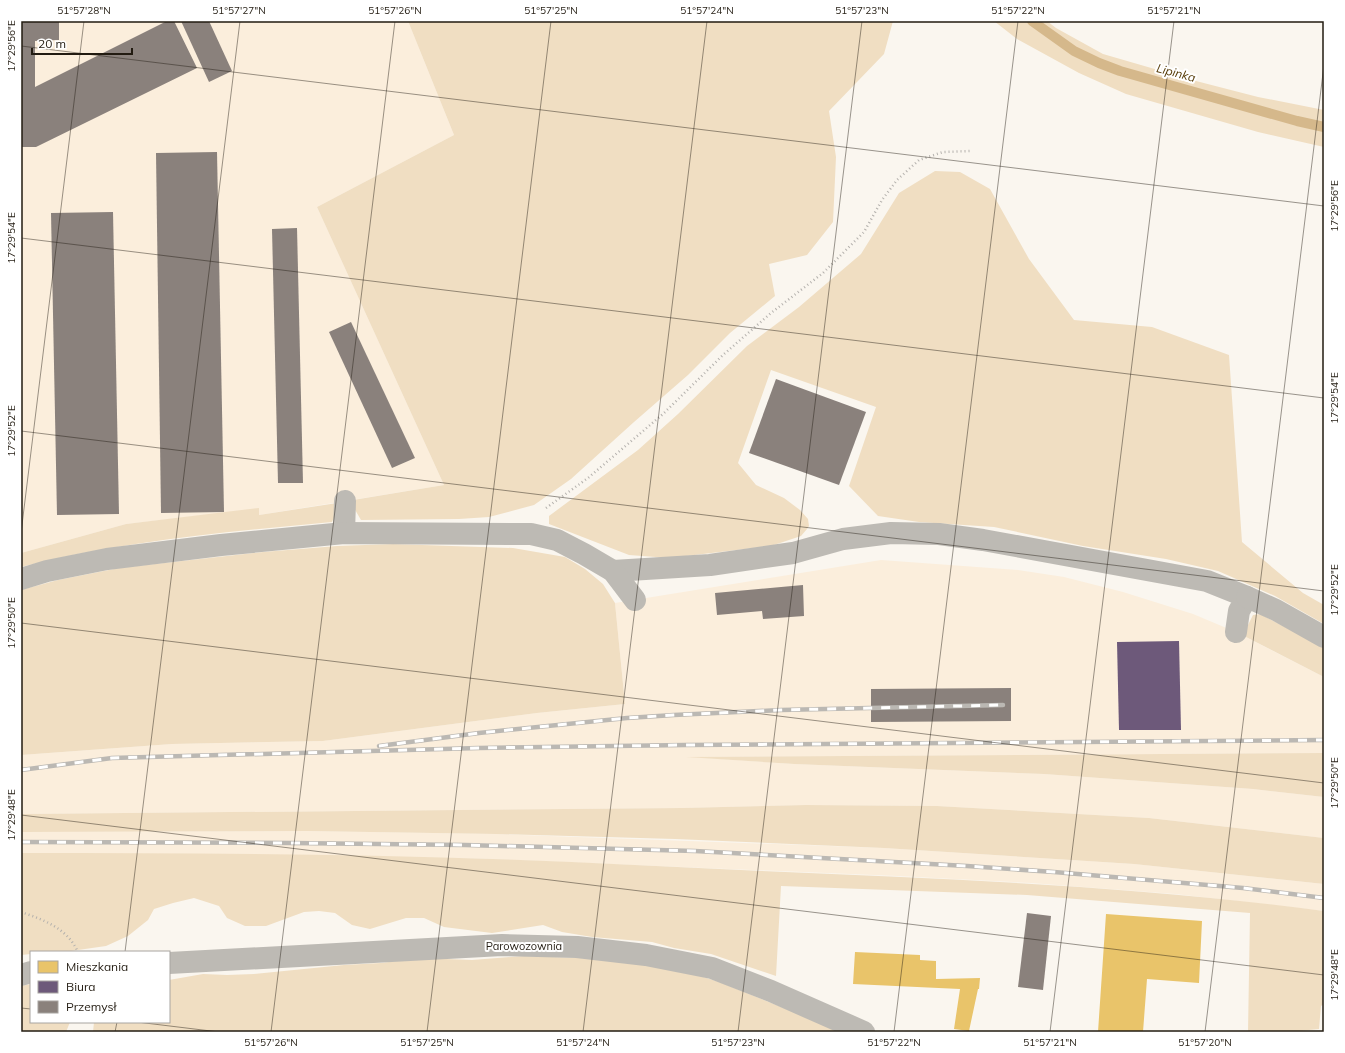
<svg xmlns="http://www.w3.org/2000/svg" width="1345" height="1053" font-family="Mulish,sans-serif">
	<style>
		.built { fill: #fbeedc }
		.green { fill: #f0dec2 }
		.homes { fill: #e9c46a }
		.offices { fill: #6d597a }
		.industry { fill: #8a817c }
		.lines { fill: none; stroke-linecap: round; stroke-linejoin: round }
		.stream { stroke: #d5b88b; stroke-width: 10 }
		.path { stroke: #b4b1ad; stroke-width: 2.5; stroke-dasharray: 1 3; stroke-linecap: butt }
		.minor { stroke: #bdbab4; stroke-width: 22 }
		.rail-casing { stroke: #bbb8b3; stroke-width: 4.5 }
		.rail { stroke: #fff; stroke-width: 3; stroke-dasharray: 9; stroke-linecap: butt }
		.ticks { fill: none; stroke: #221b11; stroke-width: 1; stroke-opacity: 0.45 }
		.labels { text-anchor: middle; stroke-width: 4; stroke-linejoin: round; paint-order: stroke }
		.street-label { font-size: 11px; fill: #221b11; stroke: #fff }
		.water-label { font-size: 12px; font-style: italic; fill: #553a06; stroke: #fff }
		.neatline { fill: none; stroke: #221b11; stroke-width: 1.5 }
		.ticks-label { font-size: 10px; text-anchor: middle; fill: #221b11 }
	</style>
	<rect width="100%" height="100%" fill="#faf6ef"/>
	<g class="built">
		<path d="M21 21H408L454 135 317 207 444 485 259 515V509L126 524 21 553Z"/>
		<path d="M881 560 1018 570 1064 577 1123 592 1193 614 1236 632 1324 677V753L694 757 794 764 1044 774 1253 789 1324 797V838L1149 818 937 806 806 805 682 808 21 814V755L172 744 323 741 537 713 625 704 615 603Z"/>
		<path d="M307 831 496 834 884 848 1134 864 1324 884V911L1175 894 1031 883 898 876 493 859 347 856 21 853V832Z"/>
	</g>
	<g class="green">
		<path d="M408 21H893L884 54 829 111 836 157 833 222 807 255 769 264 775 296 730 333 688 375 634 422 571 479 534 505 489 517 459 519 361 520 354 508 353 500 444 485 317 207 454 135Z"/>
		<path d="M994 21H1047L1056 28 1103 54 1196 81 1258 97 1324 110V147L1258 132 1126 94 1079 73 1017 39Z"/>
		<path d="M935 171 960 172 990 189 1029 259 1074 320 1152 327 1229 355 1242 542 1303 593 1324 605V624L1275 596 1218 571 1166 559 1083 546 994 527 919 522 878 516 849 486 876 407 771 370 738 463 756 485 784 498 800 510 808 519 809 526 807 529 801 536 771 546 669 558 629 555 549 524V516L638 450 678 414 747 346 799 307 861 254 899 193Z"/>
		<path d="M337 503 336 513 332 522C228 532 122 541 21 567V553L126 524 259 508V515Z"/>
		<path d="M393 544 513 548 565 557 585 569 603 584 615 603 625 704 537 713 323 741 172 744 21 755V590L58 580 119 568 263 552 337 546Z"/>
		<path d="M1260 614 1324 647V677L1244 636 1248 625 1253 615Z"/>
		<path d="M1324 753V797L1253 789 1044 774 794 764 686 757Z"/>
		<path d="M806 805 937 806 1149 818 1324 838V884L1134 864 884 848 675 839 496 834 307 831 21 832V814L682 808Z"/>
		<path d="M21 853C178 853 336 854 493 859 583 862 672 867 762 871 950 879 1137 886 1324 911V1004L1321 1006 1319 1029 1289 1032H1248L1250 913 1027 895 781 886 776 976 711 954 674 948 652 942 592 937 562 932 543 925 492 933 444 927 424 918H406L370 929 352 925 335 913 319 911 304 912 266 926H245L227 918 219 906 194 898 173 903 154 909 148 920 128 936 106 946 64 952H31V954L21 955Z"/>
		<path d="M524 956 608 959 685 971 722 983 843 1032H93L94 1022H169V980L203 974 227 975 254 974 344 965 381 963 421 958 472 960Z"/>
		<path d="M31 984V1022H70L66 1032H21V986Z"/>
	</g>
	<g class="homes">
		<path d="M1106 914 1202 921 1199 983 1147 979 1143 1032H1098Z"/>
		<path d="M855 952 920 955V960L936 961V979L980 978 979 989H978L969 1031 954 1029 960 989 853 984Z"/>
	</g>
	<path class="offices" d="M1179 641 1181 730H1119L1117 642Z"/>
	<g class="industry">
		<path d="M21 21H59V40L35 41V87L167 21H174L197 68 36 147H21Z"/>
		<path d="M181 21H209L232 71 209 82Z"/>
		<path d="M217 152 224 512 161 513 156 153Z"/>
		<path d="M113 212 119 514 57 515 51 213Z"/>
		<path d="M297 228 303 483H278L272 229Z"/>
		<path d="M351 322 415 458 392 468 329 332Z"/>
		<path d="M776 379 866 412 839 485 749 453Z"/>
		<path d="M803 585 804 616 763 619 762 611 717 615 715 593Z"/>
		<path d="M1011 688V721L871 722V689Z"/>
		<path d="M1027 913 1051 916 1043 990 1018 987Z"/>
	</g>
	<g class="lines">
		<path class="stream" d="M1032 21 1074 51 1099 63 1120 71 1297 121 1324 127"/>
		<g class="path">
			<path d="M546 508 588 478 663 414 723 355 771 313 823 273 864 232 882 200 897 180 919 160 943 152 971 151"/>
			<path d="M21 912C44 920 67 928 78 952"/>
		</g>
		<g class="minor">
			<path d="M344 533 345 501"/>
			<path d="M613 571 710 565 793 553 843 539 891 533 939 534 983 540 1207 581 1247 597 1239 611 1236 632"/>
			<path d="M21 579 47 571 107 559 221 545 344 533 531 534 557 540 584 554 613 571 635 600"/>
			<path d="M1247 597 1276 610 1324 637"/>
			<path d="M169 963 502 945 577 947 646 955 712 968 771 991 864 1032"/>
			<path d="M21 975 31 972"/>
		</g>
		<g class="rail-casing">
			<g id="rail">
				<path d="M379 746 479 733 627 718 674 715 781 710 1003 705"/>
				<path d="M21 770 112 758 479 748 685 745 1324 740"/>
				<path d="M21 842 291 843 465 845 695 851 967 866 1054 872 1243 888 1324 898"/>
			</g>
		</g>
		<use href="#rail" class="rail"/>
	</g>
	<path class="ticks" d="M21 46 1324 206M21 238 1324 398M21 431 1324 591M21 533 84 21M21 623 1324 783M21 815 1324 975M125 952 240 21M21 1008 31 1009M137 1022 219 1032M115 1032 117 1022M271 1032 395 21M427 1032 551 21M583 1032 707 21M738 1032 862 21M894 1032 1018 21M1050 1032 1174 21M1205 1032 1324 65"/>
	<g class="labels">
		<g class="street-label">
			<text x="524" y="950">Parowozownia</text>
		</g>
		<g class="water-label">
			<text transform="translate(1176 73) rotate(15)" y="4">Lipinka</text>
		</g>
	</g>
	<rect width="1345" height="1053" fill="none" stroke="#ffffff" stroke-width="44"/>
	<rect x="30" y="951" width="140" height="72" fill="#ffffff" stroke="#a7a4a0"/>
	<rect x="38" y="961" width="20" height="12" fill="#e9c46a" stroke="#a7a4a0"/>
	<text x="66" y="971" font-size="12" fill="#221b11">Mieszkania</text>
	<rect x="38" y="981" width="20" height="12" fill="#6d597a" stroke="#a7a4a0"/>
	<text x="66" y="991" font-size="12" fill="#221b11">Biura</text>
	<rect x="38" y="1001" width="20" height="12" fill="#8a817c" stroke="#a7a4a0"/>
	<text x="66" y="1011" font-size="12" fill="#221b11">Przemysł</text>
	<path d="M32 48v6h100v-6" fill="none" stroke="#221b11" stroke-width="2"/>
	<text x="38" y="48" font-size="12" fill="#221b11" stroke="#ffffff" stroke-width="3" paint-order="stroke">20 m</text>
	<rect x="22" y="22" width="1301" height="1009" class="neatline"/>
	<g class="ticks-label">
		<text x="84" y="14">51°57'28"N</text>
		<text x="239" y="14">51°57'27"N</text>
		<text x="395" y="14">51°57'26"N</text>
		<text x="551" y="14">51°57'25"N</text>
		<text x="707" y="14">51°57'24"N</text>
		<text x="862" y="14">51°57'23"N</text>
		<text x="1018" y="14">51°57'22"N</text>
		<text x="1174" y="14">51°57'21"N</text>
		<text transform="translate(11 46) rotate(-90)" y="4">17°29'56"E</text>
		<text transform="translate(1334 206) rotate(-90)" y="4">17°29'56"E</text>
		<text transform="translate(11 238) rotate(-90)" y="4">17°29'54"E</text>
		<text transform="translate(1334 398) rotate(-90)" y="4">17°29'54"E</text>
		<text transform="translate(11 431) rotate(-90)" y="4">17°29'52"E</text>
		<text transform="translate(1334 590) rotate(-90)" y="4">17°29'52"E</text>
		<text transform="translate(11 623) rotate(-90)" y="4">17°29'50"E</text>
		<text transform="translate(1334 783) rotate(-90)" y="4">17°29'50"E</text>
		<text transform="translate(11 815) rotate(-90)" y="4">17°29'48"E</text>
		<text transform="translate(1334 975) rotate(-90)" y="4">17°29'48"E</text>
		<text x="271" y="1046">51°57'26"N</text>
		<text x="427" y="1046">51°57'25"N</text>
		<text x="583" y="1046">51°57'24"N</text>
		<text x="738" y="1046">51°57'23"N</text>
		<text x="894" y="1046">51°57'22"N</text>
		<text x="1050" y="1046">51°57'21"N</text>
		<text x="1205" y="1046">51°57'20"N</text>
	</g>
</svg>
